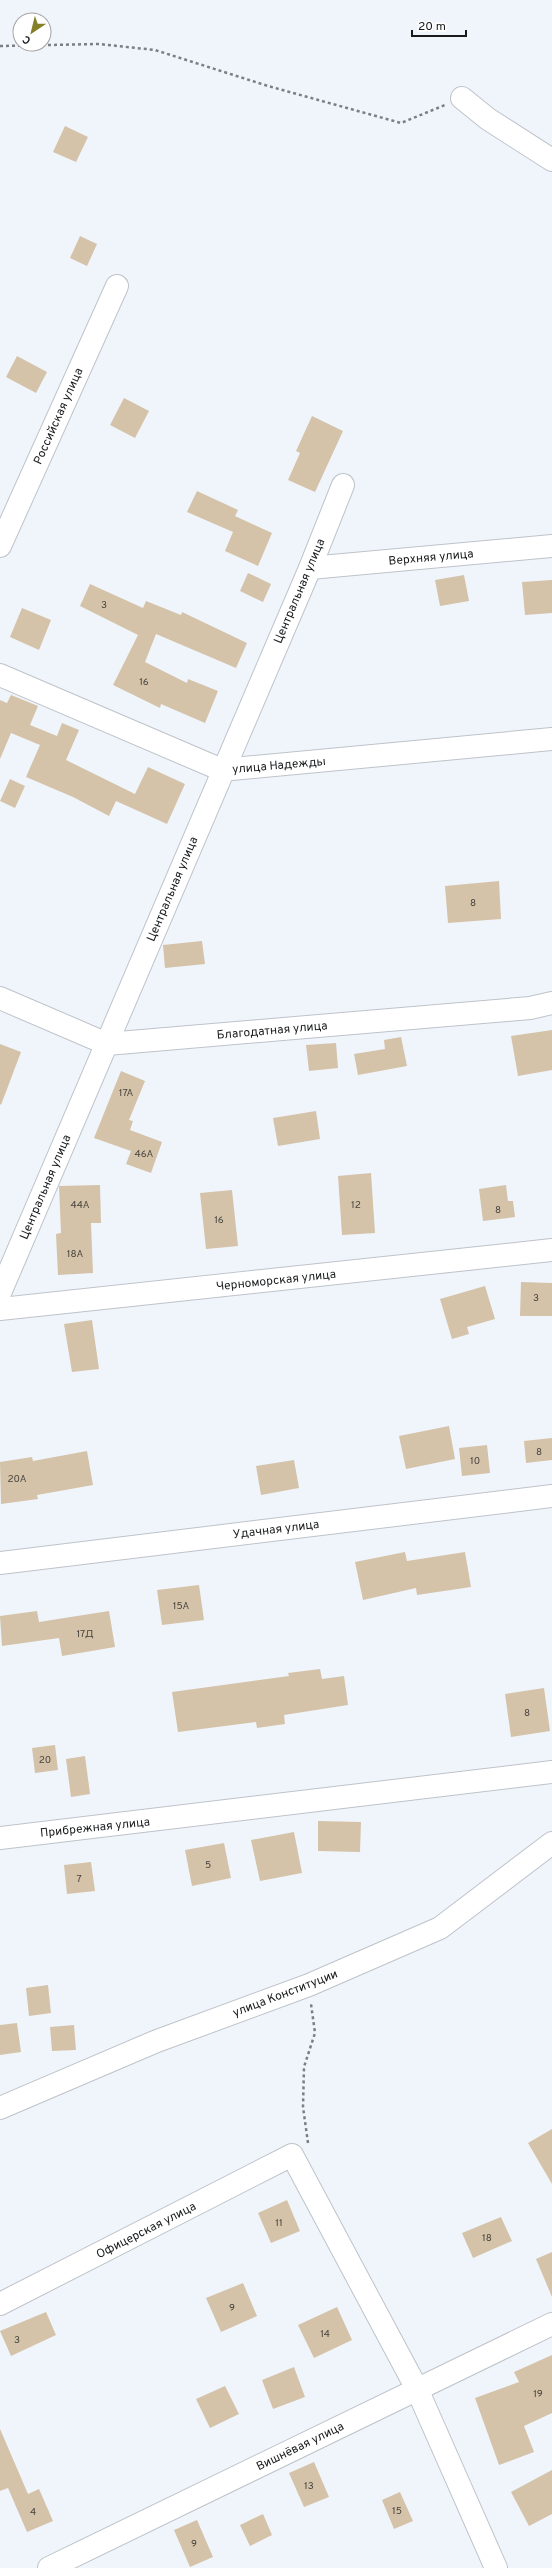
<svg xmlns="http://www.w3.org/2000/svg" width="552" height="2568" font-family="Overpass,sans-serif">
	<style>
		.building { fill: #d4c3a8 }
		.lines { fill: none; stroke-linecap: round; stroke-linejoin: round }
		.minor-casing { stroke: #bec3ca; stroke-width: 24 }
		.path { stroke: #7b7f83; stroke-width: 2.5; stroke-dasharray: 3 3; stroke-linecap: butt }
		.minor { stroke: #fff; stroke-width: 22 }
		.labels { text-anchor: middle; stroke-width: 4; stroke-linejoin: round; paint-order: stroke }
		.number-label { font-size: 10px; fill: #47443f }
		.street-label { font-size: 12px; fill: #181a1c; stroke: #fff }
	</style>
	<rect width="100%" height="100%" fill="#f0f5fc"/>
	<g class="building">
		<path d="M65 126 88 137 76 162 53 152Z"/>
		<path d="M80 236 97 244 87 266 70 258Z"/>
		<path d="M17 356 47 372 36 393 6 377Z"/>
		<path d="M124 398 149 411 135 438 110 425Z"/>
		<path d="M312 416 343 431 315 492 288 480 300 453 296 451Z"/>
		<path d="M197 491 238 510 235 516 272 533 258 566 225 551 233 532 187 512Z"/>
		<path d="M248 573 271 584 263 602 240 591Z"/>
		<path d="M464 575 469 601 440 606 435 580Z"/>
		<path d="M552 580V613L525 615 522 582Z"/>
		<path d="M90 584 143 608 146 601 181 615 182 612 247 643 236 668 156 634 145 662 187 683 188 679 218 691 205 723 161 704 160 708 113 685 138 635 80 606Z"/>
		<path d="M22 608 51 620 39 650 10 637Z"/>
		<path d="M11 695 38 706 30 725 57 736 62 723 79 730 66 760 135 794 148 767 185 784 167 824 116 801 109 816 73 797 26 777 40 745 11 733 0 759V700L7 703Z"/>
		<path d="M10 779 25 786 15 808 0 801Z"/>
		<path d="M499 881 501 919 448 923 445 886Z"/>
		<path d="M202 941 205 964 165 968 163 945Z"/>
		<path d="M552 1030V1070L518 1076 511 1036Z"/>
		<path d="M401 1037 407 1066 358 1075 354 1054 385 1049 384 1040Z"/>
		<path d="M336 1043 338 1068 309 1071 306 1045Z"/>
		<path d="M0 1044 21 1052 1 1105 0 1104Z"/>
		<path d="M121 1071 145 1081 129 1120 133 1121 130 1130 162 1142 151 1173 126 1164 131 1151 94 1138Z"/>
		<path d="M316 1111 320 1139 278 1146 273 1118Z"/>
		<path d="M371 1173 375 1233 342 1235 338 1176Z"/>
		<path d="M100 1185 101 1223H91L93 1273 58 1275 56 1234 61 1233 59 1186Z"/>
		<path d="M506 1185 508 1201H513L515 1217 483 1221 479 1189Z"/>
		<path d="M232 1190 238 1246 206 1249 200 1193Z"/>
		<path d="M521 1282 552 1283V1316H520Z"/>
		<path d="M485 1286 495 1319 467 1327 469 1334 452 1339 440 1299Z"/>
		<path d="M92 1320 99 1369 72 1372 64 1324Z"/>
		<path d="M449 1426 455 1459 406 1469 399 1436Z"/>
		<path d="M552 1438V1460L526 1463 524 1441Z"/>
		<path d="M487 1445 490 1473 462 1476 459 1448Z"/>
		<path d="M87 1451 93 1485 37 1495 38 1499 1 1504 0 1462 32 1457 33 1461Z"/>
		<path d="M294 1460 299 1488 261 1495 256 1466Z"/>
		<path d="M405 1552 407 1561 465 1552 471 1587 417 1595 416 1588 363 1600 355 1562Z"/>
		<path d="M199 1585 204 1620 162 1625 157 1590Z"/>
		<path d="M37 1611 39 1622 109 1611 115 1647 62 1656 59 1638 2 1646 0 1616Z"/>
		<path d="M320 1669 322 1679 344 1676 348 1705 284 1715 285 1724 257 1728 256 1722 178 1732 172 1692 289 1676 288 1673Z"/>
		<path d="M544 1688 550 1731 511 1737 505 1694Z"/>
		<path d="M55 1745 58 1770 35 1773 32 1748Z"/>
		<path d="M85 1756 90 1794 71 1797 66 1759Z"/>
		<path d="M318 1821 361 1822 360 1852 318 1851Z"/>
		<path d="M294 1832 302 1873 260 1881 251 1840Z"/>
		<path d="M224 1843 231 1878 192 1886 185 1850Z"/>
		<path d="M91 1862 95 1891 67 1894 64 1865Z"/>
		<path d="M48 1985 51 2013 29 2016 26 1988Z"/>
		<path d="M17 2023 21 2052 0 2055V2025Z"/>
		<path d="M74 2025 76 2050 52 2051 50 2027Z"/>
		<path d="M552 2129V2184L528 2143Z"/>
		<path d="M287 2200 300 2231 271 2243 258 2213Z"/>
		<path d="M501 2217 512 2241 473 2258 462 2233Z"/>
		<path d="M552 2252V2297L536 2259Z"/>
		<path d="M243 2283 257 2316 221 2332 206 2298Z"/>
		<path d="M337 2307 352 2340 314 2358 298 2325Z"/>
		<path d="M46 2312 56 2335 11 2356 0 2331Z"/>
		<path d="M552 2355V2413L524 2426 534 2452 499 2465 475 2398 519 2382 514 2372Z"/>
		<path d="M294 2367 305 2397 273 2409 262 2380Z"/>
		<path d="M225 2386 239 2414 210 2428 196 2399Z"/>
		<path d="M0 2429 28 2494 39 2489 53 2521 27 2532 8 2488 0 2491Z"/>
		<path d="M314 2462 329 2497 304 2507 289 2473Z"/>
		<path d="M552 2470V2514L529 2526 511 2492Z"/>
		<path d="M400 2492 413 2521 394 2529 382 2500Z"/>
		<path d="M263 2514 272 2535 250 2546 240 2525Z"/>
		<path d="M197 2520 213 2557 190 2567 174 2530Z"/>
	</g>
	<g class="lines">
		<g class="minor-casing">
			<g id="minor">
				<path d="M462 98 488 119 552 160"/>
				<path d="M0 546 117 286"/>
				<path d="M310 568 552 546"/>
				<path d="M0 675 222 770 552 739"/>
				<path d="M0 998 107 1044 530 1008 552 1003"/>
				<path d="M0 1293 310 568 343 485"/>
				<path d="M0 1309 552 1250"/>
				<path d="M0 1563 552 1496"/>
				<path d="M0 1838 552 1772"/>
				<path d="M0 2108 157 2041 309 1985 440 1928 552 1843"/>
				<path d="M0 2304 292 2155 417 2389 496 2568"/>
				<path d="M49 2568 552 2324"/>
			</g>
		</g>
		<g class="path">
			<path d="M0 46 99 44 155 50 268 86 401 123 445 105"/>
			<path d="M308 2143 303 2107 304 2067 315 2033 311 2004"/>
		</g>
		<use href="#minor" class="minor"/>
	</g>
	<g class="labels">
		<g class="number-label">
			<text x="104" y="608">3</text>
			<text x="144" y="685">16</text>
			<text x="473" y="906">8</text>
			<text x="126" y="1096">17А</text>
			<text x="144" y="1157">46А</text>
			<text x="80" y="1208">44А</text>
			<text x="356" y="1208">12</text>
			<text x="498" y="1213">8</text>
			<text x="219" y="1223">16</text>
			<text x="75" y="1257">18А</text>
			<text x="536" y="1301">3</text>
			<text x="539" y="1455">8</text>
			<text x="475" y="1464">10</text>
			<text x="17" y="1482">20А</text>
			<text x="181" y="1609">15А</text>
			<text x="85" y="1637">17Д</text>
			<text x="527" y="1716">8</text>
			<text x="45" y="1763">20</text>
			<text x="208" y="1868">5</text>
			<text x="79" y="1882">7</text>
			<text x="279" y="2226">11</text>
			<text x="487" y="2241">18</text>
			<text x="232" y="2311">9</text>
			<text x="325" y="2337">14</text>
			<text x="17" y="2343">3</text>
			<text x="538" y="2397">19</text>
			<text x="309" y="2489">13</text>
			<text x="397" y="2514">15</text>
			<text x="33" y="2515">4</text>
			<text x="194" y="2547">9</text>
		</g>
		<g class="street-label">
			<text transform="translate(58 416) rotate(-66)" y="4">Российская улица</text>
			<text transform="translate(431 557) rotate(-5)" y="4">Верхняя улица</text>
			<text transform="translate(299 591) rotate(-67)" y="4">Центральная улица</text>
			<text transform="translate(279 765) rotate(-5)" y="4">улица Надежды</text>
			<text transform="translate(172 889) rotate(-67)" y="4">Центральная улица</text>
			<text transform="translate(272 1030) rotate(-5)" y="4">Благодатная улица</text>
			<text transform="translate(45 1187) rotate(-67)" y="4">Центральная улица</text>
			<text transform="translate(276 1280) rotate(-6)" y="4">Черноморская улица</text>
			<text transform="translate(276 1529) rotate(-7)" y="4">Удачная улица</text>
			<text transform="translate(95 1827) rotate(-6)" y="4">Прибрежная улица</text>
			<text transform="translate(285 1993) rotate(-21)" y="4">улица Конституции</text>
			<text transform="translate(146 2230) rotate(-27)" y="4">Офицерская улица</text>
			<text transform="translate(300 2446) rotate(-26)" y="4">Вишнёвая улица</text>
		</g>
	</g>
	<g transform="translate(32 32) rotate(215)"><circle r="19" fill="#ffffff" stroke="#a3a3a4"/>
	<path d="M0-3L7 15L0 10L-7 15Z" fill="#858028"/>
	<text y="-6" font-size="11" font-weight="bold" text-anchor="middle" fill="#181a1c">С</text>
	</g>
	<path d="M412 30v6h54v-6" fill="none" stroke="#181a1c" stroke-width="2"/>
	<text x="418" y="30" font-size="12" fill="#181a1c" stroke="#ffffff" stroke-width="3" paint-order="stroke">20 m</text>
</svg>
